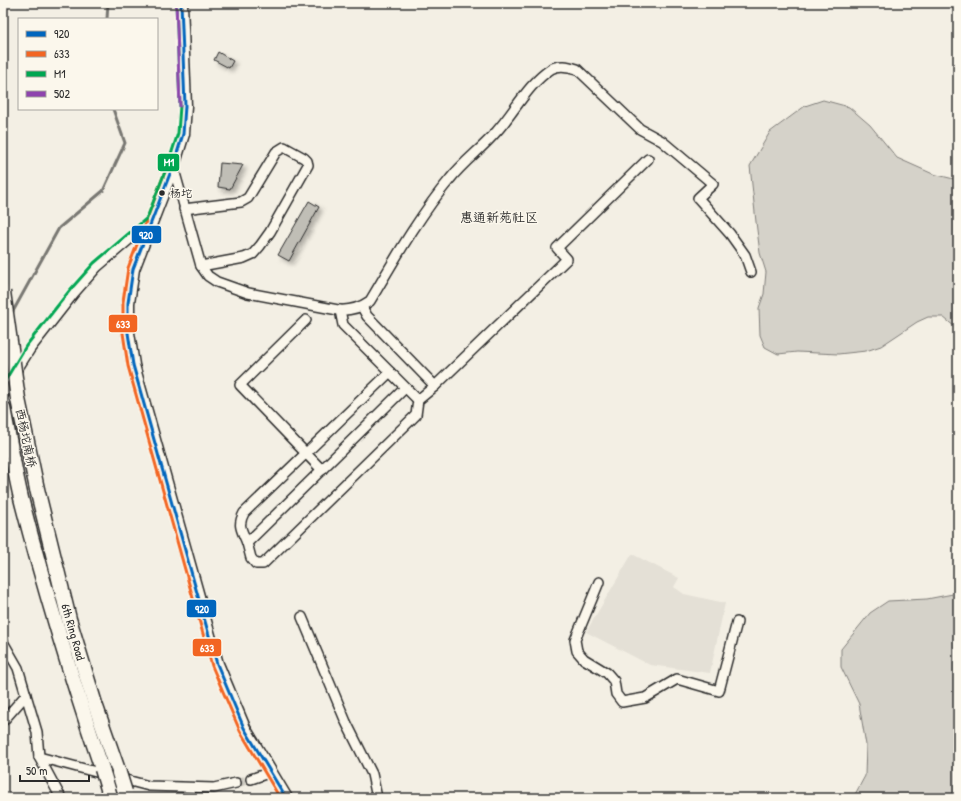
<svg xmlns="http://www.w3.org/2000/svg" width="961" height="801" font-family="'Patrick Hand','LXGW WenKai TC',sans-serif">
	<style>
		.built { fill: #e4e0d6 }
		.green { fill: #d5d2c9; stroke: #807e7a }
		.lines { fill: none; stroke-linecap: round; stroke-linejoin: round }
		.stream { stroke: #787772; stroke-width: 3 }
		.building { fill: #c0beb6; stroke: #2b2b2b; filter: url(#shadow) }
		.minor-tunnel { stroke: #cbc8bf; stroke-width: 9; stroke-dasharray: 9 4.5; stroke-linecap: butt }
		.minor-casing { stroke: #2b2b2b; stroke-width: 12 }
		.major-casing { stroke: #2b2b2b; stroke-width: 15 }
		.highway-casing { stroke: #2b2b2b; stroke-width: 17 }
		.minor { stroke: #fbf7ec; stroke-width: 9 }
		.major { stroke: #fbf7ec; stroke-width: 12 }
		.highway { stroke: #fbf7ec; stroke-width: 14 }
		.highway-bridge-casing { stroke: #2b2b2b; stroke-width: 17; stroke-linecap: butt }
		.highway-bridge { stroke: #fbf7ec; stroke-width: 14 }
		.bus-1-casing { stroke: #fbf7ec; stroke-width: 6 }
		.bus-2-casing { stroke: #fbf7ec; stroke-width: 6 }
		.bus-3-casing { stroke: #fbf7ec; stroke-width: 6 }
		.bus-4-casing { stroke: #fbf7ec; stroke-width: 6 }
		.bus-1 { stroke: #0065bd; stroke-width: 3 }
		.bus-2 { stroke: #f26522; stroke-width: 3 }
		.bus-3 { stroke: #00a651; stroke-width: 3 }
		.bus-4 { stroke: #8e44ad; stroke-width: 3 }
		.bus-dot { fill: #2b2b2b; stroke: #fbf7ec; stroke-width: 1.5 }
		.labels { text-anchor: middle; stroke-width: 3; stroke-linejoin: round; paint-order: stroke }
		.bus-label { font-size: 11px; fill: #2b2b2b; stroke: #fbf7ec; text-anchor: start }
		.street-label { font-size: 12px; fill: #2b2b2b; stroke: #fbf7ec }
		.neighbourhood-label { font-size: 13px; fill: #2b2b2b; stroke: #fbf7ec }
		.line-badge { stroke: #fbf7ec; stroke-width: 1.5 }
		.badge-label { font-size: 11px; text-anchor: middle; font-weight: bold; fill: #fff }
	</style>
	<defs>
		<filter id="shadow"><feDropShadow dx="3.5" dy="3.5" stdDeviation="2" flood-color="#0004"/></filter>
	</defs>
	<rect width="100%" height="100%" fill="#f3efe4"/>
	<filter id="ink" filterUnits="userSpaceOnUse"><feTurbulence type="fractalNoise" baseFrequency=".025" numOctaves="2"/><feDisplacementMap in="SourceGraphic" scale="8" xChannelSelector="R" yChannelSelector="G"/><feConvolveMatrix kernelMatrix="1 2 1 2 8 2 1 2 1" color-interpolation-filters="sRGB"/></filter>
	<g filter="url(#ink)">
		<path class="built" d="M632 554 679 578 674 587 684 594 725 603 710 673 650 665 586 632Z"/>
		<g class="green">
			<path d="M823 100 849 107 870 125 897 158 933 174 958 180V361L956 354 955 327 943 317H928L917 322 881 346 866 351 838 354 797 352 778 354 765 347 760 335 759 308 764 294 766 272 760 253 756 222 750 166 770 132 805 106Z"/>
			<path d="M958 593V798H853L865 776 866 745 859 704 841 667V649L870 613 888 601 927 599Z"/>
		</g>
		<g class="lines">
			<g class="stream">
				<path d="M107 19 108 3"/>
				<path d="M11 315 59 228 103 191 125 143 113 109"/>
			</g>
		</g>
		<g class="building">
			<path d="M218 52 233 61 229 68 214 60Z"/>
			<path d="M220 163 243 165 230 189 218 187Z"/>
			<path d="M309 201 319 207 289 261 278 255Z"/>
		</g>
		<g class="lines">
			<path class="minor-tunnel" d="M236 783 251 779"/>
			<g class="minor-casing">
				<g id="minor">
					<path d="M173 166 201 266 208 276 217 282 248 293 338 310C351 311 360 308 370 301 395 259 419 216 450 179 464 161 483 148 497 131 515 111 528 84 551 69 559 64 568 66 577 69L640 129 662 141 713 184 698 198 730 234 745 255 751 272"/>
					<path d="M184 209 241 202 248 198 276 152 284 147 304 158 307 161 308 165 270 232 260 246 253 254 244 258 201 266"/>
					<path d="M362 307 367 316 435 386"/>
					<path d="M340 310 343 325 418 400"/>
					<path d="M306 320 240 385 322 470"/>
					<path d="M405 388 247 543 251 558 256 564H263L416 415 418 400 435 386 567 259 557 248 648 159"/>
					<path d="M3 395 11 379 30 349 74 293 97 267 151 221"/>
					<path d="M247 543C242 530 237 526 244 513L390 372"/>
					<path d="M599 582 575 640 577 651 584 659 607 673 614 681 616 694 622 702 645 698 677 679 719 691 737 622"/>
					<path d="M302 617 346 722 372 774 377 798"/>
					<path d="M3 642 18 668 37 732 39 757 61 798"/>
					<path d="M3 721 26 695"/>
					<path d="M39 757 149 786 214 788 236 783"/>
					<path d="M251 779 271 772"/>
				</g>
			</g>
			<g class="major-casing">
				<path id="major" d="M181 3 185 106 183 134 173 166 133 269 128 303V333L133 365 217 664 244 728 286 798"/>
			</g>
			<g class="highway-casing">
				<g id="highway">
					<path d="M3 408C9 438 14 468 21 498 44 589 72 680 102 769"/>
					<path d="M37 489 69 619 95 704 119 773"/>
				</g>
			</g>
			<use href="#minor" class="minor"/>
			<use href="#major" class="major"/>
			<use href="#highway" class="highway"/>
			<g class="highway-bridge-casing">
				<g id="highway-bridge">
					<path d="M3 292 18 399 37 489"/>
					<path d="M102 769 108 789"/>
					<path d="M119 773 125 792"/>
				</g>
			</g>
			<use href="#highway-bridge" class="highway-bridge"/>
			<g class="bus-1-casing">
				<path id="bus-1" d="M181 3 185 106 183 134 173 166 133 269 128 303V333L133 365 217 664 244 728 286 798"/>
			</g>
			<g class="bus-2-casing">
				<path id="bus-2" d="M168 164 128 268 123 302V333L128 366 212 666 240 731 280 798"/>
			</g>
			<g class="bus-3-casing">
				<path id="bus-3" d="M3 384 26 346 70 290 94 263 147 218 168 164 178 133 180 106 176 3"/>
			</g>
			<g class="bus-4-casing">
				<path id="bus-4" d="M176 3 180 106"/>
			</g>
			<use href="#bus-1" class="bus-1"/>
			<use href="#bus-2" class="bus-2"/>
			<use href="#bus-3" class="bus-3"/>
			<use href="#bus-4" class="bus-4"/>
		</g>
	</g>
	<circle class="bus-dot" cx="162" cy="193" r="3.5"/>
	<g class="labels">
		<g class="bus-label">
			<text x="170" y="197">杨坨</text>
		</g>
		<g class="street-label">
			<text transform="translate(26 438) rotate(78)" y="4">西杨坨南桥</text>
			<text transform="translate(73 632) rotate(74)" y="4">6th Ring Road</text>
		</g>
		<g class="neighbourhood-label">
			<text x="499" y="222">惠通新苑社区</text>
		</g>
	</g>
	<g class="line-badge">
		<rect x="157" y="153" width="23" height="19" rx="4" fill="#00a651"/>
		<rect x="131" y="225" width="31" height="19" rx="4" fill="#0065bd"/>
		<rect x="108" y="314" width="30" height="19" rx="4" fill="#f26522"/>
		<rect x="186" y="599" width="31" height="19" rx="4" fill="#0065bd"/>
		<rect x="192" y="638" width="30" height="19" rx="4" fill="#f26522"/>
	</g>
	<g class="badge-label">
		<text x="169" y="166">M1</text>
		<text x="146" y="239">920</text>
		<text x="123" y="328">633</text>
		<text x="202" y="613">920</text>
		<text x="207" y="652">633</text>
	</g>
	<rect width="961" height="801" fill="none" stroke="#fbf7ec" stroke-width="16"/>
	<rect x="8" y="8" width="945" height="785" fill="none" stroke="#2b2b2b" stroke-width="1.5" filter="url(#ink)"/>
	<rect x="18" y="18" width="140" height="92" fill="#fbf7ec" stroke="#a8a59f"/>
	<rect x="26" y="31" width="20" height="6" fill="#0065bd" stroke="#a8a59f"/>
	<text x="54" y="38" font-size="12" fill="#2b2b2b">920</text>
	<rect x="26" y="51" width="20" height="6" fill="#f26522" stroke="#a8a59f"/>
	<text x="54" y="58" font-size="12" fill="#2b2b2b">633</text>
	<rect x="26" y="71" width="20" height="6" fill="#00a651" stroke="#a8a59f"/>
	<text x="54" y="78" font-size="12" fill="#2b2b2b">M1</text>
	<rect x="26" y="91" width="20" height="6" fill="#8e44ad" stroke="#a8a59f"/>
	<text x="54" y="98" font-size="12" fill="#2b2b2b">502</text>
	<path d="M20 775v6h69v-6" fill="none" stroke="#2b2b2b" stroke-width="2"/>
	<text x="26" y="775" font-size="12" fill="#2b2b2b" stroke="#fbf7ec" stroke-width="3" paint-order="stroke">50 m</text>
</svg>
